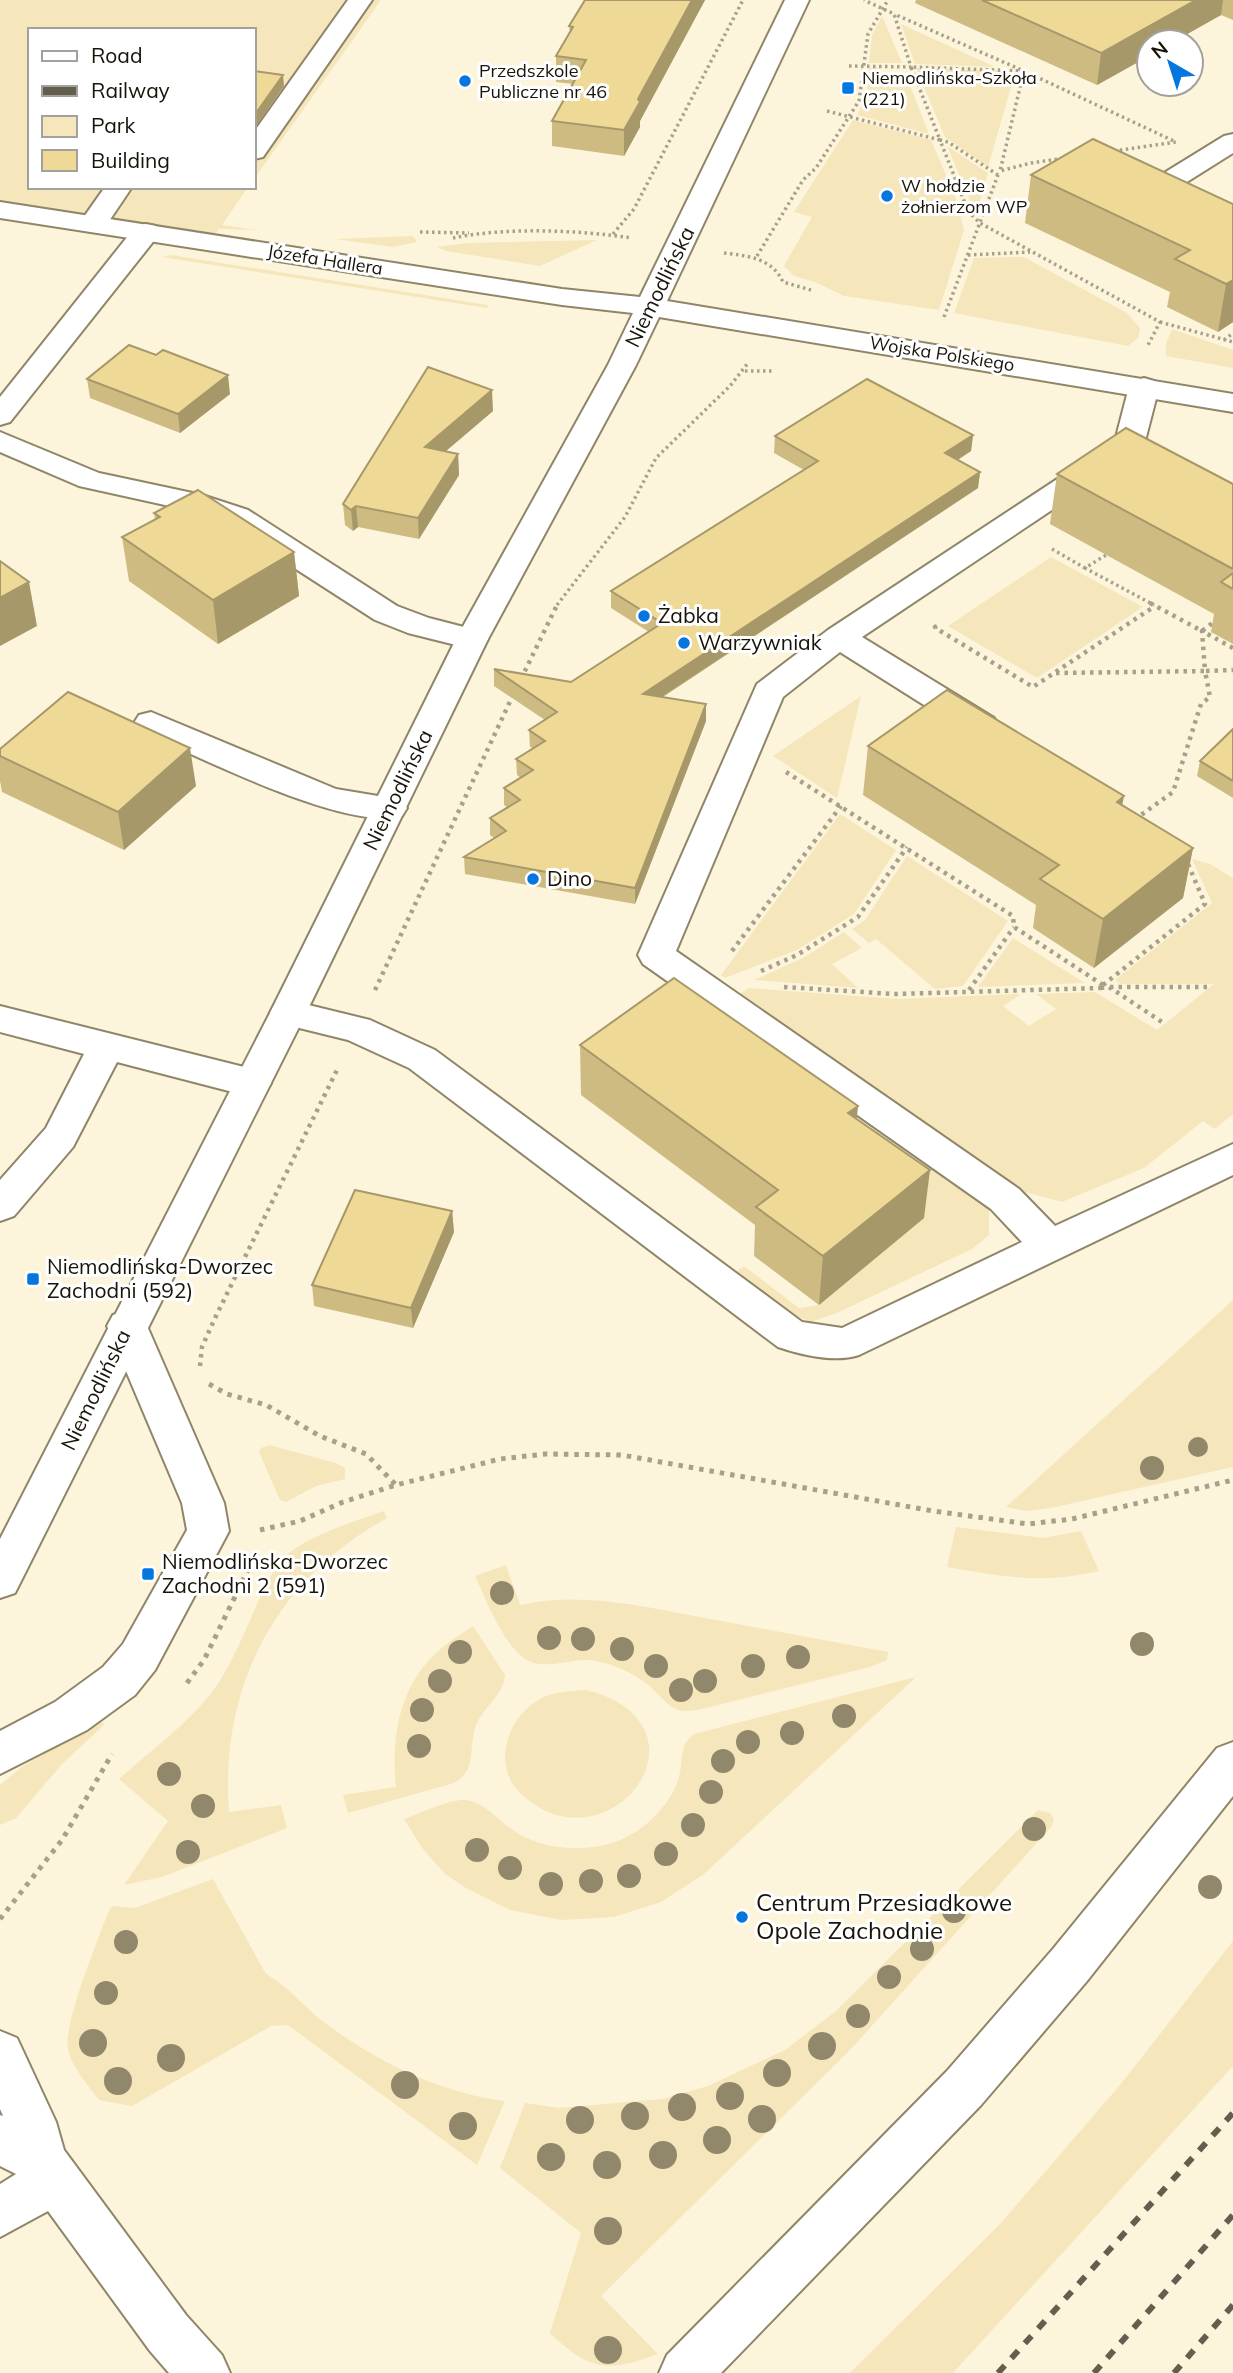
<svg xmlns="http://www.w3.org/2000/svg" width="1233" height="2373" font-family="Mulish,sans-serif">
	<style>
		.green { fill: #f5e6bb }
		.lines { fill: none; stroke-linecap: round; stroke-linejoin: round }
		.minor-casing { stroke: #8f8568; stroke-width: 4 }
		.major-casing { stroke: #8f8568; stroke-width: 4 }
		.path-far2 { stroke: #a7a18c; stroke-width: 3.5; stroke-dasharray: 2.5 3.5; stroke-linecap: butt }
		.path-far1 { stroke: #a7a18c; stroke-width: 4.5; stroke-dasharray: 3.5 5; stroke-linecap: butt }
		.path { stroke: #a7a18c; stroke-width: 5; stroke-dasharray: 4.5 6; stroke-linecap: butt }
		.minor { fill: #fff; fill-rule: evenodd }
		.major { fill: #fff; fill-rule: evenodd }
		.rail { stroke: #635e4e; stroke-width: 6; stroke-dasharray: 10 10; stroke-linecap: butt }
		.tree { fill: #91886c }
		.wall { fill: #cebb82 }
		.shaded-wall { fill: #a7986a }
		.building { fill: #efd997; stroke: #a7986a; stroke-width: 2 }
		.poi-dot { fill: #0476dd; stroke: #fff; stroke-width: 2.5 }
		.labels { text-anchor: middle; stroke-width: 6; stroke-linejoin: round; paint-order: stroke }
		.far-poi-label { font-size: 18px; fill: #181409; stroke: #fff; text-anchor: start }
		.far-street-label { font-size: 18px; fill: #181409; stroke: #fff }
		.street-label { font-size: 21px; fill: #181409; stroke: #fff }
		.poi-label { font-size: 21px; fill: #181409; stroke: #fff; text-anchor: start }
		.near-poi-label { font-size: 24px; fill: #181409; stroke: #fff; text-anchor: start }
	</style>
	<rect width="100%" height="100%" fill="#fdf5db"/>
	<g class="green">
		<path d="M0 0H381L254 179V30H30V187H248L222 225 258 230 219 229 209 242 0 210Z"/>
		<path d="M882 16 902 63H869L872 35Z"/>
		<path d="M901 24 995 67 915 64Z"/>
		<path d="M869 68H880L882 83H909L929 134 857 115 867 95Z"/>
		<path d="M916 68 1005 71 1013 80 988 167 945 137Z"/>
		<path d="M853 120 931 140 955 196 964 230 939 310 844 296 815 282 794 276 784 266 812 217 794 212Z"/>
		<path d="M947 146 988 173 976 214Z"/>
		<path d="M413 236 417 242 393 247 335 239Z"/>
		<path d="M597 240 540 266 446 251 437 247 468 243Z"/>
		<path d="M171 255 488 305 487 308 162 257Z"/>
		<path d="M1024 257 1127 313 1140 328 1138 338 1128 346 954 313 974 258Z"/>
		<path d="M1172 329 1233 350V368L1166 356V344Z"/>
		<path d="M1051 557 1143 607 1037 678 948 626Z"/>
		<path d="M861 696 837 798 773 756Z"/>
		<path d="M840 814 896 850 854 914 797 950 725 978 721 975Z"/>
		<path d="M907 856 1008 921 963 986 935 989 876 939 869 943 852 929 865 920Z"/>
		<path d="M1192 859 1210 864 1233 878V1114L1215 1129 1203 1121 1144 1168 1062 1202 1007 1187 736 996 749 988 898 999 1021 994 1003 1006 1029 1026 1056 1009 1036 994 1095 992 1157 1030 1214 984H1121L1115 980 1212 903Z"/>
		<path d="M844 932 862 948 832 964 858 988 754 980 803 958Z"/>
		<path d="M1013 938 1085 983 978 987Z"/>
		<path d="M909 1168 939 1170 975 1194 989 1211V1235L972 1249 839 1312 811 1322 793 1315 735 1272 744 1266 799 1308 819 1305Z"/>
		<path d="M1233 1300V1467L1051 1508 1026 1511 1006 1507Z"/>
		<path d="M269 1445 336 1463 345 1468V1479L316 1486 286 1502 280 1500 259 1452 261 1448Z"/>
		<path d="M384 1511 387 1518C276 1579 219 1687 229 1812L281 1805 287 1828 162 1877 124 1885 168 1821 119 1779C152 1749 194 1720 219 1682 242 1646 254 1604 276 1567 294 1539 353 1522 384 1511Z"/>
		<path d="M956 1527 1043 1538 1081 1531 1099 1571C1041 1584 1005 1577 947 1567Z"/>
		<path d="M506 1565 520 1605C580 1592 635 1605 694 1616 759 1628 823 1640 888 1652L887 1660 870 1667 702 1709C670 1716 669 1703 648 1685 633 1672 608 1662 589 1660 567 1659 544 1671 525 1659 503 1644 486 1600 475 1576Z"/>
		<path d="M473 1626 505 1675C504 1694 485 1706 477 1723 467 1745 479 1769 454 1783L348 1813 343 1795 396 1787C391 1741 398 1690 434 1655 445 1644 460 1635 473 1626Z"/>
		<path d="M916 1677 704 1874 661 1902 614 1917 561 1920 510 1910 466 1888 445 1874 422 1848 404 1819C418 1814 453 1798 466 1800 489 1804 499 1823 519 1834 552 1853 600 1853 632 1834 652 1823 673 1799 679 1777 684 1759 678 1745 694 1734Z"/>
		<path d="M587 1690C722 1726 608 1875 521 1794 491 1766 507 1717 540 1699 554 1691 571 1691 587 1690Z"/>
		<path d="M100 1721 105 1724 62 1764 16 1818 0 1825V1785L22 1767Z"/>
		<path d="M1038 1810 1050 1813 1054 1819 1052 1826 850 2050 601 2296 658 2354C608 2373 589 2371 550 2333L581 2233 500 2168 525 2103 559 2108 662 2099 708 2086 785 2050 836 2011Z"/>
		<path d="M213 1879 266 1974C288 1986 301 2004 320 2019 373 2060 439 2093 505 2101L477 2165 288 2025 271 2026 132 2106 99 2100C88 2085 72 2068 68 2049 63 2025 98 1939 108 1913L112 1906 135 1908Z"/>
		<path d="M1233 1941V2066L953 2373H850L1001 2223 1120 2085Z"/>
	</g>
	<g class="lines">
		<g class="minor-casing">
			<g id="minor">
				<path d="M348 0H372L263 157 254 159V132Z"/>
				<path d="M1233 134V153L1182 185 1173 187 1164 185 1160 179 1164 173 1224 136Z"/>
				<path d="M105 187H132L103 230 93 232 83 230 79 224Z"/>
				<path d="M146 224 156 226 160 232 156 238 10 422 0 425V397L136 226Z"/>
				<path d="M1144 378 1154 381 1159 387 1144 445 1140 451 862 637 994 718 999 726 994 734 982 737 970 734 840 652 783 697 676 951 1019 1189 1055 1226 1233 1144V1175L859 1355C835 1363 802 1355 778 1347L409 1068 348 1040 275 1022 270 1013 275 1004 288 1000 370 1020 435 1050 802 1322 842 1328 1022 1242 991 1209 643 964 638 955 757 684 828 630 1115 441 1129 387 1134 381Z"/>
				<path d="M0 432 99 473 202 495 248 510 397 606 429 618 483 632 488 639 483 646 472 649 408 633 375 620 226 524 183 509 79 486 0 452Z"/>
				<path d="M151 712 336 789 402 800 407 808 402 816C345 832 197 755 139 731L134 723 139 715Z"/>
				<path d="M0 1006 252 1069 265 1073 271 1083 265 1093 252 1097 117 1062 73 1147 14 1216 0 1221V1180L46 1128 84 1054 0 1032Z"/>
				<path d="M127 1310 141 1315 147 1326 224 1503 229 1531 155 1670 135 1695 87 1730 0 1774V1731L55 1702 103 1667 123 1644 187 1530 182 1503 107 1326 113 1315Z"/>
				<path d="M1233 1742V1796L1087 1981 981 2105 721 2373H659L667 2355 947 2071 1053 1949 1217 1748Z"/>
				<path d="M0 2031 17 2038 56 2122 64 2150 186 2315 222 2355 230 2373H169L150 2351 48 2211 0 2237V2184L16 2174 0 2166V2115L3 2116 0 2109Z"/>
			</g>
		</g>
		<g class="major-casing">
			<path id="major" d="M785 0H809L667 301 1233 394V412L659 317 636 365 488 639 306 1013 15 1593 0 1598V1539L270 1013 456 639 608 365 633 313 562 305 0 218V202L562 289 640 297Z"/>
		</g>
		<g class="path-far2">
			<path d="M849 66 911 67 894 14 864 0"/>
			<path d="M1024 71 1176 142 1031 163 1000 171Z"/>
			<path d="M827 111 940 140 911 67 1024 71 894 14"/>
			<path d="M998 175 948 142 940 140 968 211 980 223 1160 322 1147 347"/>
			<path d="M420 232 469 233"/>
			<path d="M613 234 634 209 743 0"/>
			<path d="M453 238C506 227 578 230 632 238"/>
			<path d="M724 253C748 256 772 258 783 282L811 290"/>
			<path d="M968 255 1030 252"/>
			<path d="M757 256 803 180 816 168 859 101 868 34 888 0"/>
			<path d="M944 317 998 175"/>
			<path d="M1160 322 1233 342"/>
			<path d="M1224 340 1233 333"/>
			<path d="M745 371H775"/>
			<path d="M1052 549 1085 568"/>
			<path d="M1111 552 1085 568 1154 605"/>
			<path d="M557 605 625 517 656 458 730 386 748 363"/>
		</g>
		<g class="path-far1">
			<path d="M1150 603 1202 631 1215 621"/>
			<path d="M937 626 935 627 942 632 1033 687 1155 606"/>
			<path d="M1233 648 1202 631 1205 671 1233 670"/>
			<path d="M1056 673 1205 671 1210 697 1201 704 1173 792 1137 818"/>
			<path d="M521 679 558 603"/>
			<path d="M786 772 1013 916 1014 927 1103 985 1100 988 1109 987 1165 1024"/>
			<path d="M732 951 841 806"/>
			<path d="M761 971 797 955 858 917 907 847"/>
			<path d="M1103 985 1205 904 1188 864"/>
			<path d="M784 987 894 994 1101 988"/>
			<path d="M1110 987H1210"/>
			<path d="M375 990 514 693"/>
			<path d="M969 990 1014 927"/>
			<path d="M200 1366 202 1347 215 1318 337 1070"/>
		</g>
		<g class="path">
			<path d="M209 1384 227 1394 266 1405 320 1436 366 1454 396 1485"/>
			<path d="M260 1530 300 1521 343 1502 396 1485 500 1459 545 1454 622 1455 933 1511 1028 1524 1072 1519 1233 1480"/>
			<path d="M187 1683 204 1660 249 1568"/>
			<path d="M0 1919 62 1840 112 1754"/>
		</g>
		<use href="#minor" class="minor"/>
		<use href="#major" class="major"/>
		<g class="rail">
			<path d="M998 2373 1233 2113"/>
			<path d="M1094 2373 1233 2215"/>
			<path d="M1174 2373 1233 2305"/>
		</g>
	</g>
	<g class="tree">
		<circle cx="1198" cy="1447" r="10"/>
		<circle cx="1152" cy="1468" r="12"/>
		<circle cx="502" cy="1593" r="12"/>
		<circle cx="549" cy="1638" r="12"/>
		<circle cx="583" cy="1639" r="12"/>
		<circle cx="1142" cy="1644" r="12"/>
		<circle cx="622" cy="1649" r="12"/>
		<circle cx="460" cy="1652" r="12"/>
		<circle cx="798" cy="1657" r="12"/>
		<circle cx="656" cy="1666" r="12"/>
		<circle cx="753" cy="1666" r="12"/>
		<circle cx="440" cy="1681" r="12"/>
		<circle cx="705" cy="1681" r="12"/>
		<circle cx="681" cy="1690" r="12"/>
		<circle cx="422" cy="1710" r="12"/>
		<circle cx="844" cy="1716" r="12"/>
		<circle cx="792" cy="1733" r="12"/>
		<circle cx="748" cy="1742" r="12"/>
		<circle cx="419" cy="1746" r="12"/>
		<circle cx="723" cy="1761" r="12"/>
		<circle cx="169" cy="1774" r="12"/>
		<circle cx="711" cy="1792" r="12"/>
		<circle cx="203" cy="1806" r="12"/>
		<circle cx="693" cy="1825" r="12"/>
		<circle cx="1034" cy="1829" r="12"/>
		<circle cx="477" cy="1850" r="12"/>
		<circle cx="188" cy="1852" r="12"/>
		<circle cx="666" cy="1854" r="12"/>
		<circle cx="510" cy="1868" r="12"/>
		<circle cx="629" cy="1876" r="12"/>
		<circle cx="591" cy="1881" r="12"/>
		<circle cx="551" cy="1884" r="12"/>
		<circle cx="1210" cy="1887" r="12"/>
		<circle cx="954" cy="1911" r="12"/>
		<circle cx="126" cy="1942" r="12"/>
		<circle cx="922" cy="1949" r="12"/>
		<circle cx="889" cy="1977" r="12"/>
		<circle cx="106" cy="1993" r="12"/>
		<circle cx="858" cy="2016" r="12"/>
		<circle cx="93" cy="2043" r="14"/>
		<circle cx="822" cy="2046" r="14"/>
		<circle cx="171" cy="2058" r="14"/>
		<circle cx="777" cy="2073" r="14"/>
		<circle cx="118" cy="2081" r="14"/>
		<circle cx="405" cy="2085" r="14"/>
		<circle cx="730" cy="2096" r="14"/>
		<circle cx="682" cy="2107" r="14"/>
		<circle cx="635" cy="2116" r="14"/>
		<circle cx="762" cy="2119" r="14"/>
		<circle cx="580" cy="2120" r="14"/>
		<circle cx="463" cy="2126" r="14"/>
		<circle cx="717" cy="2140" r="14"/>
		<circle cx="663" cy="2155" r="14"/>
		<circle cx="551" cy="2157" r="14"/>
		<circle cx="607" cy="2165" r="14"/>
		<circle cx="608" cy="2231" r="14"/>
		<circle cx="608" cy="2350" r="14"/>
	</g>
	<g class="wall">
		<path d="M585 0H705L640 121V127L624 156 552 146V121L573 84 556 82V56L570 33 569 26Z"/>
		<path d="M916 0H1233V20L1221 15 1173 42H1149V56L1097 85 915 3Z"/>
		<path d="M1031 175 1233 204V322L1218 332 1167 307 1170 292 1025 223Z"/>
		<path d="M156 355 230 394 180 433 90 398 87 379Z"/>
		<path d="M493 411 446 451 458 454 459 475 419 539 358 527 353 531 345 525 343 504Z"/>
		<path d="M973 435 971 451 958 460 980 472 978 488 663 697 706 704V721L635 904 465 874 464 857 494 838 490 835V818L508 808 504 805V788L521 778 517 775 516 759 533 748 530 747 529 730 545 720 494 686V669L571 682 649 632 611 608V591L804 470 774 453 775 436Z"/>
		<path d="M1057 474 1233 484V644L1211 632 1214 614 1050 524Z"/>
		<path d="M154 513 294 552 299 596 218 644 129 581 122 537 155 519Z"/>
		<path d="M1233 729V798L1197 776 1200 761Z"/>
		<path d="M868 746 1123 805 1193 848 1183 898 1094 968 1033 928 1036 905 863 795Z"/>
		<path d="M0 749 196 786 124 850 2 792 0 781Z"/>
		<path d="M580 1045 858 1106 856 1119 924 1218 819 1305 754 1256 755 1225 581 1095Z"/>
		<path d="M452 1211 454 1232 413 1328 314 1306 312 1285Z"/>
	</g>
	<g class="shaded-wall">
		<path d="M692 0H705L640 121V127L624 156V130L638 99Z"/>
		<path d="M1196 0H1223L1221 15 1173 42H1149V56L1097 85 1101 53Z"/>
		<path d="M283 75 284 86 254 129V116Z"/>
		<path d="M1233 280V322L1218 332 1226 284Z"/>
		<path d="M228 375 230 394 180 433 178 414Z"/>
		<path d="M492 390 493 411 426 468 425 447Z"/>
		<path d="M973 435 971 451 943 469 945 453Z"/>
		<path d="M458 454 459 475 419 539 418 518Z"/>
		<path d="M980 472 978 488 642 710 643 694Z"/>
		<path d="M356 506 358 527 353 531 351 510Z"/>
		<path d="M294 552 299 596 218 644 213 600Z"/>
		<path d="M29 582 37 626 0 646V598Z"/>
		<path d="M706 704V721L635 904V888Z"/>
		<path d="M190 748 196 786 124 850 118 812Z"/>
		<path d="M1124 796 1115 845 1117 802Z"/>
		<path d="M1193 848 1183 898 1094 968 1103 919Z"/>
		<path d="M858 1106 853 1155 848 1113Z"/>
		<path d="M930 1170 924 1218 819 1305 823 1256Z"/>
		<path d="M452 1211 454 1232 413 1328 411 1308Z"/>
	</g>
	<g class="building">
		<path d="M585 0H692L638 99 640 102 624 130 552 121 586 60 556 56 573 27 569 26Z"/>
		<path d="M982 0H1196L1101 53Z"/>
		<path d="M254 71 283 75 254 116Z"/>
		<path d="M1093 139 1233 204V280L1226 284 1175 259 1190 250 1031 175Z"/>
		<path d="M129 345 156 355 163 350 228 375 178 414 87 379Z"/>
		<path d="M428 367 492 390 425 447 458 454 418 518 356 506 351 510 343 504Z"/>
		<path d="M867 379 973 435 945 453 980 472 643 694 706 704 635 888 464 857 506 831 490 818 520 800 504 788 533 770 516 759 545 741 529 730 557 712 494 669 571 682 662 623 611 591 818 461 775 436Z"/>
		<path d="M1126 428 1233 484V569L1057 474Z"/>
		<path d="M198 490 294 552 213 600 122 537 160 517 154 513Z"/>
		<path d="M0 561 29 582 0 598Z"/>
		<path d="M1233 573V589L1221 582Z"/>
		<path d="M947 690 1124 796 1117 802 1193 848 1103 919 1040 879 1059 865 868 746Z"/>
		<path d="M68 692 190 748 118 812 0 756V749Z"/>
		<path d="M1233 729V781L1200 761Z"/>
		<path d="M674 978 858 1106 848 1113 930 1170 823 1256 756 1207 778 1190 580 1045Z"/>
		<path d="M355 1190 452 1211 411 1308 312 1285Z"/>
	</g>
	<g class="poi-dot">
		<circle cx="465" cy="81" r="7"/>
		<rect x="841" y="81" width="14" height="14" rx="3.5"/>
		<circle cx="887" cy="196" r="7"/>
		<circle cx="644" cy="616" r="7"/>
		<circle cx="684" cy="643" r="7"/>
		<circle cx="533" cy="879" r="7"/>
		<rect x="26" y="1272" width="14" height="14" rx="3.5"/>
		<rect x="141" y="1567" width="14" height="14" rx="3.5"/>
		<circle cx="742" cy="1917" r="7"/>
	</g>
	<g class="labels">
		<g class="far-poi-label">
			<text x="479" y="77">Przedszkole<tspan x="479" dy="21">Publiczne nr 46</tspan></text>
			<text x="862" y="84">Niemodlińska-Szkoła<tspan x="862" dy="21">(221)</tspan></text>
			<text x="901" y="192">W hołdzie<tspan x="901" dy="21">żołnierzom WP</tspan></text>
		</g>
		<g class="far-street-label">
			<text transform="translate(325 260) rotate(9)" y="6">Józefa Hallera</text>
			<text transform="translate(942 354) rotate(9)" y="6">Wojska Polskiego</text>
		</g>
		<g class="street-label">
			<text transform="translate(660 287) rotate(-64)" y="7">Niemodlińska</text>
			<text transform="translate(398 790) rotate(-64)" y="7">Niemodlińska</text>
			<text transform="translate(96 1390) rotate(-64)" y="7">Niemodlińska</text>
		</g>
		<g class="poi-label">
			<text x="658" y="623">Żabka</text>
			<text x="698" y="650">Warzywniak</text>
			<text x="547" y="886">Dino</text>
			<text x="47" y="1274">Niemodlińska-Dworzec<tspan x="47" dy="24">Zachodni (592)</tspan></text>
			<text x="162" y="1569">Niemodlińska-Dworzec<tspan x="162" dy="24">Zachodni 2 (591)</tspan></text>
		</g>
		<g class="near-poi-label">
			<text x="756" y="1911">Centrum Przesiadkowe<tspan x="756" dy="28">Opole Zachodnie</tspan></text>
		</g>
	</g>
	<rect x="28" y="28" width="228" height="161" fill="#ffffff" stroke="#a3a19d" stroke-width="2"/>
	<rect x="42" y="51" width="35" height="10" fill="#ffffff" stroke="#a3a19d" stroke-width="2"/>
	<text x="91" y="63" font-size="21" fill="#181409">Road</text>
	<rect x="42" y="86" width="35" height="10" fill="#635e4e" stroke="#a3a19d" stroke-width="2"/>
	<text x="91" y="98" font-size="21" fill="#181409">Railway</text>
	<rect x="42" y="116" width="35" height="21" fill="#f5e6bb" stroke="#a3a19d" stroke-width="2"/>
	<text x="91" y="133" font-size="21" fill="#181409">Park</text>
	<rect x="42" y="150" width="35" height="21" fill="#efd997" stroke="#a3a19d" stroke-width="2"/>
	<text x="91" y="168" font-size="21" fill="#181409">Building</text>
	<g transform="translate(1170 63) rotate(321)"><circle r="33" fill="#ffffff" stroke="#a3a19d" stroke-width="2"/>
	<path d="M0-5L12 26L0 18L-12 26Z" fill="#0476dd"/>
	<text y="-10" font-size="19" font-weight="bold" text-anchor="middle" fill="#181409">N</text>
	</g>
</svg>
